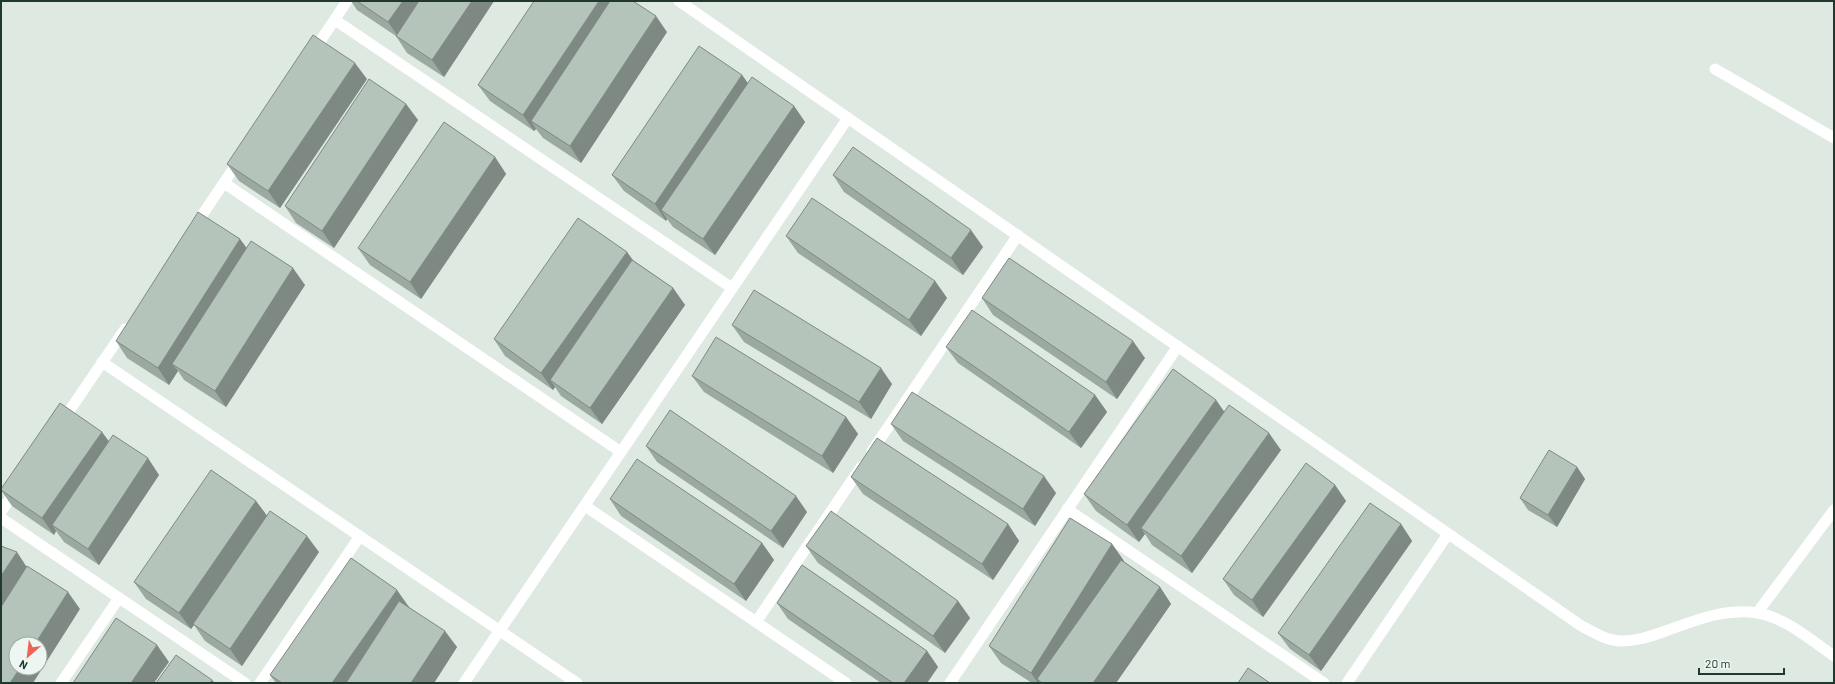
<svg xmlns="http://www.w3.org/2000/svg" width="1835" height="684" font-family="Barlow,sans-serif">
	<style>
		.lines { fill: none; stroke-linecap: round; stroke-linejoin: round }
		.lane { stroke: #fff; stroke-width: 11 }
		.wall { fill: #9ba9a1 }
		.shaded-wall { fill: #7e8983 }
		.building { fill: #b4c4bb; stroke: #7e8983 }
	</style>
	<rect width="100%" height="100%" fill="#dee9e2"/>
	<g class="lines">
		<g class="lane">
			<path d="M679 1 1580 625C1593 632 1607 641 1622 641 1636 641 1648 637 1660 633 1692 622 1724 607 1758 613 1786 618 1811 640 1834 656"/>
			<path d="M335 20 732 288"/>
			<path d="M313 52 347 1"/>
			<path d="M1715 69 1834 138"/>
			<path d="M224 183 621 452"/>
			<path d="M194 227 240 159"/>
			<path d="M102 362 577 683"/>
			<path d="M61 423 125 329"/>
			<path d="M872 451 1018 235"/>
			<path d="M585 506 846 683"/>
			<path d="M1067 509 1324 683"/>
			<path d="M1 512 17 488"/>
			<path d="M1 518 245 683"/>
			<path d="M1757 613 1834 510"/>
			<path d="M756 622 861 467"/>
			<path d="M61 683 119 598"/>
			<path d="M260 683 360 536"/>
			<path d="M464 683 848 118"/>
			<path d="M950 683 1178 346"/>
			<path d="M1347 683 1448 534"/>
		</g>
	</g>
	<g class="wall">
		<path d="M351 1H494L444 77 407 53 396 36 357 10Z"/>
		<path d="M667 32 581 163 543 138 536 129 534 131 490 101 478 85Z"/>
		<path d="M742 75 748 83 794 106 805 122 715 255 673 227 667 219 666 221 624 191 612 175Z"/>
		<path d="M367 79 280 208 239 181 227 164Z"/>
		<path d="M406 104 418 120 334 248 296 223 285 206Z"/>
		<path d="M495 157 506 174 421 299 370 265 358 248Z"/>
		<path d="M833 175 983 247 963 275 844 192Z"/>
		<path d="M786 236 935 281 947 298 921 336 798 253Z"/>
		<path d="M247 248 305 285 226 407 184 380 178 371 169 385 127 358 116 341Z"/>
		<path d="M627 252 633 260 673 288 685 305 602 424 561 396 555 387 553 390 505 356 494 339Z"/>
		<path d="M982 298 1145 358 1117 399 993 315Z"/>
		<path d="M732 325 892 384 871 419 744 342Z"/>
		<path d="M946 347 1095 395 1107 412 1081 448 958 363Z"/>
		<path d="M692 376 846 417 858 434 833 473 704 392Z"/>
		<path d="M1216 400 1224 412 1281 450 1192 573 1152 545 1145 534 1139 542 1096 511 1084 494Z"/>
		<path d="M891 424 1056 493 1035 526 903 441Z"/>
		<path d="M108 441 159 475 99 565 64 542 56 531 54 535 12 506 1 490V489Z"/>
		<path d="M646 446 807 512 783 548 657 462Z"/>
		<path d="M1577 467 1585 479 1557 527 1528 510 1520 498Z"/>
		<path d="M851 477 1008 524 1019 541 993 580 863 494Z"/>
		<path d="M1335 485 1346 501 1263 617 1234 595 1223 579Z"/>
		<path d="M610 499 762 543 774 560 746 601 621 516Z"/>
		<path d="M256 501 267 516 319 552 242 666 205 641 194 625 191 629 146 599 134 582Z"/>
		<path d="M1401 524 1412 541 1321 671 1290 649 1278 633Z"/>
		<path d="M1112 544 1124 561H1123L1160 587 1171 604 1116 683H1032L1001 663 989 646Z"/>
		<path d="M806 546 958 601 970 618 945 653 818 563Z"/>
		<path d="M777 603 927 651 938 667 927 683H881L788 619Z"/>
		<path d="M409 607 457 647 434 683H276L270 675Z"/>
	</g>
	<g class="shaded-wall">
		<path d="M403 1H426L400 39 388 22Z"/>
		<path d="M472 1H494L444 77 432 60Z"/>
		<path d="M599 1H619L531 121 536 129 534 131 523 115Z"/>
		<path d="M656 16 667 32 581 163 570 146Z"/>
		<path d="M355 63 367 79 280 208 268 191Z"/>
		<path d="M742 75 754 92 661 210 667 219 666 221 655 204Z"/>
		<path d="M406 104 418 120 334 248 322 231Z"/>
		<path d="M794 106 805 122 715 255 703 239Z"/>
		<path d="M495 157 506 174 421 299 410 282Z"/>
		<path d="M971 230 983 247 963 275 951 258Z"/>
		<path d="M240 239 252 255 172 364 178 371 169 385 158 368Z"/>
		<path d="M627 252 638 268 550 380 555 387 553 390 541 373Z"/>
		<path d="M293 268 305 285 226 407 215 391Z"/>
		<path d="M935 281 947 298 921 336 909 320Z"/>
		<path d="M673 288 685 305 602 424 590 408Z"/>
		<path d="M1133 341 1145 358 1117 399 1106 382Z"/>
		<path d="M881 368 892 384 871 419 859 402Z"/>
		<path d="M1095 395 1107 412 1081 448 1069 432Z"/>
		<path d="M1216 400 1228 417 1141 528 1145 534 1139 542 1127 525Z"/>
		<path d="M846 417 858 434 833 473 822 456Z"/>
		<path d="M102 432 114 448 52 525 56 531 54 535 42 518Z"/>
		<path d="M1269 433 1281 450 1192 573 1181 556Z"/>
		<path d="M148 458 159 475 99 565 88 549Z"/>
		<path d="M1577 467 1585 479 1557 527 1548 515Z"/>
		<path d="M1044 476 1056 493 1035 526 1023 509Z"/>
		<path d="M1335 485 1346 501 1263 617 1252 600Z"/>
		<path d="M796 496 807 512 783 548 771 531Z"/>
		<path d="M256 501 268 517 193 624 194 625 191 629 179 613Z"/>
		<path d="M1008 524 1019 541 993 580 982 564Z"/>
		<path d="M1401 524 1412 541 1321 671 1309 655Z"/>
		<path d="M307 536 319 552 242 666 230 649Z"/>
		<path d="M762 543 774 560 746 601 734 584Z"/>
		<path d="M1112 544 1124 561 1046 683 1037 679 1040 683H1038L1031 673Z"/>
		<path d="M17 552 28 569 1 610V576Z"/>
		<path d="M1160 587 1171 604 1116 683H1093Z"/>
		<path d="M397 590 409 607 355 683H332Z"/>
		<path d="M68 592 80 609 33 683H10L20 668H40V644H35Z"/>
		<path d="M958 601 970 618 945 653 933 636Z"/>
		<path d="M445 631 457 647 434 683H411Z"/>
		<path d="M157 645 169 662 154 683H131Z"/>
		<path d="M927 651 938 667 927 683H904Z"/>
		<path d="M212 680 215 683H210Z"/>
	</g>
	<g class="building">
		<path d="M357 1H403L388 22Z"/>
		<path d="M419 1H472L432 60 396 36Z"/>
		<path d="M534 1H599L523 115 478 85Z"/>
		<path d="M610 1H633L656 16 570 146 531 121Z"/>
		<path d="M313 35 355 63 268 191 227 164Z"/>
		<path d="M699 46 742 75 655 204 612 175Z"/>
		<path d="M752 77 794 106 703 239 661 210Z"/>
		<path d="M369 79 406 104 322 231 285 206Z"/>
		<path d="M444 122 495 157 410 282 358 248Z"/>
		<path d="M853 147 971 230 951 258 833 175Z"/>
		<path d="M812 198 935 281 909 320 786 236Z"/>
		<path d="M198 212 240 239 158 368 116 341Z"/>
		<path d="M578 218 627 252 541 373 494 339Z"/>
		<path d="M251 241 293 268 215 391 172 364Z"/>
		<path d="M1009 258 1133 341 1106 382 982 298Z"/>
		<path d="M632 260 673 288 590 408 550 380Z"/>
		<path d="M754 290 881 368 859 402 732 325Z"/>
		<path d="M972 310 1095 395 1069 432 946 347Z"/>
		<path d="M716 337 846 417 822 456 692 376Z"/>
		<path d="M1173 369 1216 400 1127 525 1084 494Z"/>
		<path d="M912 392 1044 476 1023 509 891 424Z"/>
		<path d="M60 403 102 432 42 518 1 490V489Z"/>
		<path d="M1229 405 1269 433 1181 556 1141 528Z"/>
		<path d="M670 410 796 496 771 531 646 446Z"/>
		<path d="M113 435 148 458 88 549 52 525Z"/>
		<path d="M877 438 1008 524 982 564 851 477Z"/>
		<path d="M1549 450 1577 467 1548 515 1520 498Z"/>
		<path d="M637 459 762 543 734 584 610 499Z"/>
		<path d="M1306 463 1335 485 1252 600 1223 579Z"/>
		<path d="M211 470 256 501 179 613 134 582Z"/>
		<path d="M1370 503 1401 524 1309 655 1278 633Z"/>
		<path d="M270 511 307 536 230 649 193 624Z"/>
		<path d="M831 511 958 601 933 636 806 546Z"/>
		<path d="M1070 518 1112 544 1031 673 989 646Z"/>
		<path d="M1 546 17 552 1 576Z"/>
		<path d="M351 558 397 590 332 683H282L270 675Z"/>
		<path d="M1121 560 1160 587 1093 683H1042L1037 679Z"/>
		<path d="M802 565 927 651 904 683H893L777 603Z"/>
		<path d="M27 566 68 592 35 644H16V668H20L10 683H1V607Z"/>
		<path d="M399 601 445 631 411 683H346Z"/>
		<path d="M116 618 157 645 131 683H73Z"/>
		<path d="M176 655 212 680 210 683H156Z"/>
		<path d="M1248 668 1270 683H1238Z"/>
	</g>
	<rect width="1835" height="684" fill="none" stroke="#20382d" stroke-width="4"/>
	<g transform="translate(28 656) rotate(208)"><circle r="19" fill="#eef6f1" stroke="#9caaa3"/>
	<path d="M0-3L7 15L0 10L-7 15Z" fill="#ee6257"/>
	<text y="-6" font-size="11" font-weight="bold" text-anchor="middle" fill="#20382d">N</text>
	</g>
	<path d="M1699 668v6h85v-6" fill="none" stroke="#20382d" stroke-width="2"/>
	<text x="1705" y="668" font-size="12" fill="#20382d" stroke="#eef6f1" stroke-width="3" paint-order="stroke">20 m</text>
</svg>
